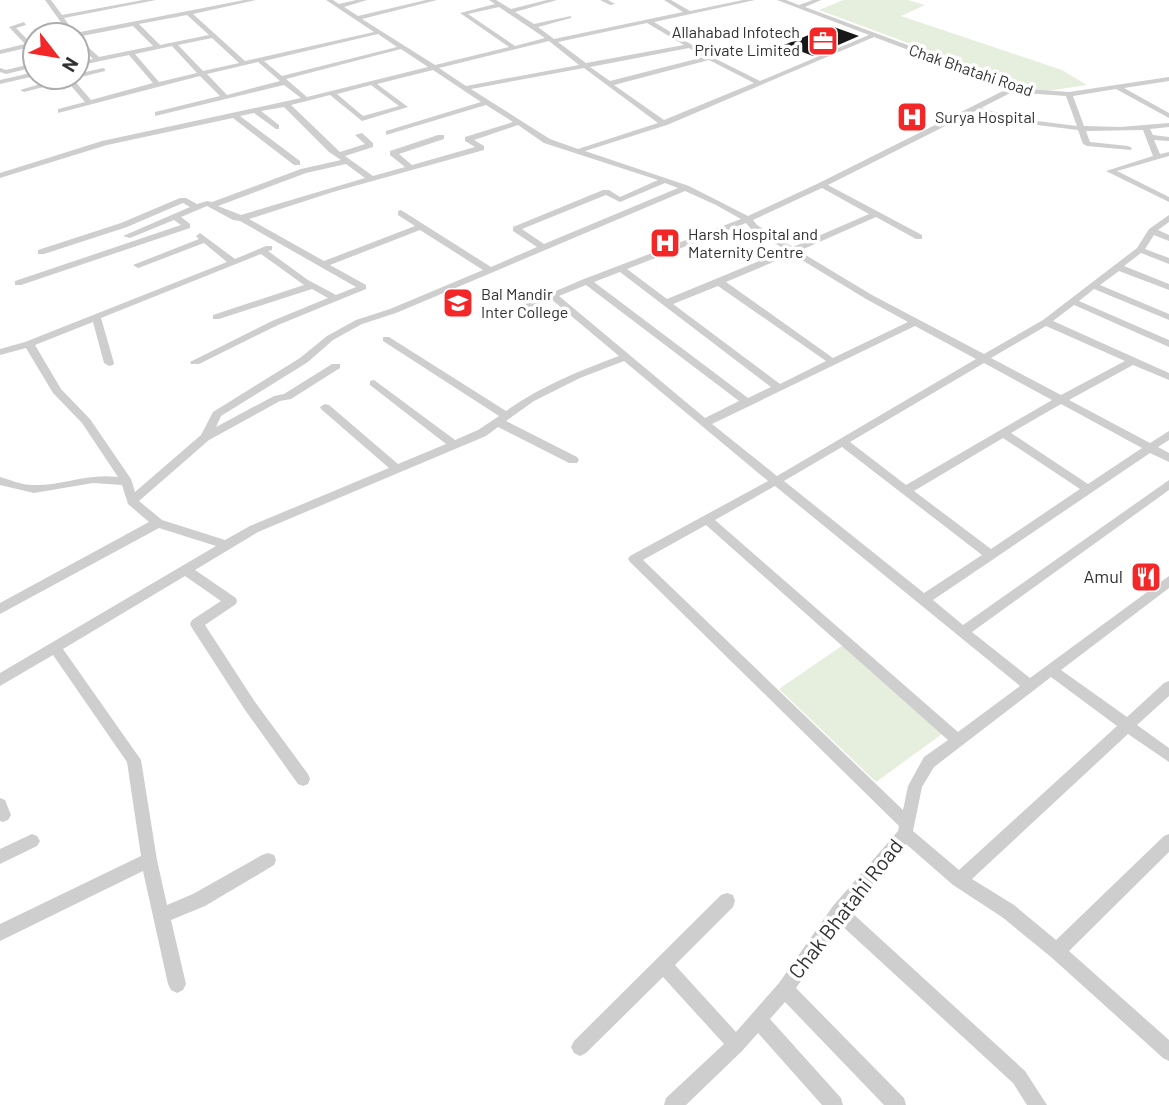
<svg xmlns="http://www.w3.org/2000/svg" width="1169" height="1105" font-family="Barlow,sans-serif">
	<style>
		.green { fill: #e6efde }
		.building { fill: #181818 }
		.lines { fill: none; stroke-linecap: round; stroke-linejoin: round }
		.street { fill: #cecece; fill-rule: evenodd }
		.labels { text-anchor: middle; stroke-width: 7; stroke-linejoin: round; paint-order: stroke }
		.far-poi-label { font-size: 16px; fill: #313131; stroke: #fff; text-anchor: start }
		.far-street-label { font-size: 16px; fill: #313131; stroke: #fff }
		.poi-label { font-size: 18px; fill: #313131; stroke: #fff; text-anchor: end }
		.near-street-label { font-size: 21px; fill: #313131; stroke: #fff }
	</style>
	<rect width="100%" height="100%" fill="#fff"/>
	<g class="green">
		<path d="M843 0H908L925 5 901 16 1062 70 1087 85 1040 92 819 10Z"/>
		<path d="M843 645 942 734 876 782 779 689Z"/>
	</g>
	<path class="building" d="M831 26 859 36 813 56 784 45Z"/>
	<g class="lines">
		<g class="street">
			<path d="M45 0H51L62 15 143 0H156L64 18 75 33 244 0H256L193 14 245 61 374 32 326 0H333L339 4 356 0H367L344 7 358 16 426 0H437L362 19 435 65 509 47 460 13 495 4 489 0H496L511 9 547 0H557L515 12 534 24 571 16V18L538 27 554 39 683 12 664 0H671L690 11 743 0H755L654 22 712 57 760 81 869 35 777 0H786L799 5 813 0H821L805 7 1026 89 1069 92 1169 77V81L1124 88 1169 113V118L1116 89 1073 96 1084 126 1120 127 1169 123V127L1150 129 1153 135 1169 137V141L1154 140 1160 154 1169 152V156L1117 171 1169 197V202L1106 171 1153 156 1143 130 1086 131 1090 142 1128 146 1132 148 1131 150 1087 146 1083 144 1078 130 1021 123 975 111 828 185 922 235V239H916L876 217 799 251 872 295 984 354 1043 320 1137 248 1149 229 1169 215V222L1158 230 1169 235V241L1154 235 1145 249 1169 258V264L1141 253 1124 266 1169 284V290L1119 271 1100 285 1169 314V320L1094 289 1079 301 1169 340V347L1074 305 1053 321 1169 373V380L1133 365 1069 400 1150 443 1169 431V440L1158 447 1169 453V462L1150 453 933 600 963 625 1169 480V490L972 632 1030 678 1169 576V588L1061 670 1127 717 1164 683 1169 681V696L1137 725 1169 748V762L1128 734 972 879 1014 905 1056 940 1164 836 1169 834V852L1069 951 1169 1040V1061L1163 1058 1051 957 1002 917 953 885 906 844 850 911 1025 1071 1047 1105H1027L1013 1083 840 924 796 988 904 1098 906 1105H884L785 1002 770 1019 841 1098 843 1105H822L758 1033 742 1051 686 1105H664L666 1098 724 1044 663 977 586 1053 580 1056 574 1053 571 1047 574 1041 721 895 727 893 733 895 735 901 733 907 675 965 736 1032 779 983 833 906 898 831 899 826 630 562 628 559 630 556 768 481 624 361 580 378 534 401 506 421 577 457 579 460 577 463H569L498 427 486 436 258 532 195 570 236 598 237 601 236 604 205 625 255 702 308 774 310 779 308 784 303 786 298 784 245 710 192 628 190 624 192 620 221 601 185 576 63 649 141 760 157 860 167 905 193 894 262 855 268 853 274 855 276 860 274 865 205 906 171 920 186 984 183 990 177 993 171 990 168 984 143 871 0 941V924L141 856 127 762 53 655 0 686V673L216 546 159 528 0 614V603L149 522 128 504 122 485 93 483 34 493 0 485V477C11 480 21 485 33 485 63 486 85 473 118 477L82 423 53 393 26 348 0 355V349L25 342 227 262 204 243 141 267 138 268 133 265 199 239 196 236 200 233 235 259 266 246H272V250L268 251 308 280 336 295 356 287 240 221 233 220 207 206 181 217 190 224V228L21 285H15V281L181 225 174 220 130 238 123 236 190 207 183 203 127 227 44 254H38V250L121 223 180 198H186L197 204 207 201 212 202 301 169 341 160 329 152 284 107 261 111 279 125V129H276L254 113 240 116 300 161V165H294L233 118 107 145 0 178V173L102 141 301 98 284 85 155 116V112L220 96 200 76 58 113V109L85 102 67 81 24 92 20 90 64 77H77V74L103 68 105 69V71L73 79 91 100 153 83 129 55 77 66V62L93 59 77 43V37L99 57 153 46 133 26 77 37V35H70ZM499 7 545 38 515 46 468 14ZM187 15 209 35 160 45 139 24ZM647 23 684 45 586 63 558 42ZM378 34 397 47 282 76 264 61ZM874 37 1009 88 819 183 748 216 689 186 585 151 667 125ZM212 38 239 63 203 71 178 45ZM549 41 579 65 466 86 439 68ZM172 46 197 73 159 82 135 54ZM689 48 704 57 610 81 590 67ZM401 49 428 67 307 97 286 79ZM709 60 754 83 664 120 614 85ZM258 62 280 81 227 95 207 74ZM584 68 658 123 578 149 550 139 471 89ZM433 70 481 102 386 131V135L486 105 513 122 465 137V141L475 147 412 165 399 154 444 139V135H438L390 151V155L405 167 373 176 345 156 373 147V143L362 133 355 135 365 144 340 152 291 105 330 95 362 121 408 107 377 84ZM371 85 399 106 363 116 337 94ZM1016 90 1025 93 1066 96 1077 126 1021 119 981 108ZM518 125 544 143 658 180 620 197 609 190H603L513 227V231L537 247 491 267 401 210 398 211V215L415 226 324 261 249 219 333 192 484 150V146L474 140ZM346 164 365 178 241 215 218 206 306 173ZM665 183 678 188 544 244 522 229 606 195 620 202ZM822 188 869 214 793 247 757 225 753 220ZM685 191 716 205 741 219 584 279 506 312 508 314H514L551 299 619 356C579 371 541 386 506 411L389 337H383V341L499 416 478 430 455 440 374 380 370 381V385L446 444 398 464 329 405 325 404 320 407 321 409 389 468 250 526 225 540 162 520 139 501 209 440 280 401 291 399 340 368V364H332L284 394 274 396 216 427 221 416 308 362 333 340 362 324 396 313ZM746 223 751 229 786 250 667 299 627 269ZM420 230 483 270 390 309 356 320 327 336 300 358 213 412 201 435 135 492 131 479 90 419 61 389 35 345 93 322 104 363 109 366 113 365 114 363 101 318 261 254 304 285 213 315V319H219L312 289 328 298 272 321 190 362 191 364H199L278 325 366 289V285L330 265ZM792 254 866 299 908 322 833 358 726 282ZM620 272 771 387 748 398 594 282ZM586 285 739 401 705 418 559 296ZM718 286 826 361 780 384 673 304ZM915 326 976 359 777 476 712 424ZM1046 326 1125 361 1061 395 991 358ZM984 363 1052 400 906 485 850 442ZM1061 404 1142 448 1088 484 1011 433ZM1003 438 1080 489 991 549 914 491ZM842 447 982 555 924 593 784 481ZM775 486 1020 686 958 732 715 520ZM706 525 948 740 924 757 908 786 903 810 643 560ZM1051 677 1117 726 959 870 913 831 922 787 934 767Z"/>
			<path d="M600 0H608L615 4 610 5Z"/>
			<path d="M24 22 26 25 16 28 31 43 35 42V46L0 54V50L25 44 9 27Z"/>
			<path d="M35 63V67L6 74 0 72V68L6 70Z"/>
			<path d="M35 72V76L0 84V80Z"/>
			<path d="M0 798 5 800 11 815 8 820 3 822 0 821Z"/>
			<path d="M32 834 37 836 40 841 37 846 0 864V849Z"/>
		</g>
	</g>
	<defs>
		<g id="office-square" transform="scale(1.575)"><rect x="-9" y="-9" width="18" height="18" rx="4" fill="#f32727" stroke="#fff"/><path d="M-6-3h4V-5.5h4V-3h4V5H-6ZM-1-4.5V-3h2v-1.5ZM-6 0V1H6V0Z" fill="#fff"/></g>
		<g id="hospital-square" transform="scale(1.575)"><rect x="-9" y="-9" width="18" height="18" rx="4" fill="#f32727" stroke="#fff"/><path d="M-5-5h3v3.5h4V-5h3V5h-3V1.5h-4V5h-3Z" fill="#fff"/></g>
		<g id="school-square" transform="scale(1.575)"><rect x="-9" y="-9" width="18" height="18" rx="4" fill="#f32727" stroke="#fff"/><path d="M0-5L7-2L0 1L-7-2ZM-4 1L0 2.5L4 1V4Q0 6-4 4Z" fill="#fff"/></g>
		<g id="restaurant-square" transform="scale(1.575)"><rect x="-9" y="-9" width="18" height="18" rx="4" fill="#f32727" stroke="#fff"/><path d="M-5-6h1v4h1v-4h1v4h1v-4h1v5L-1.5 .5V6h-2V.5L-5-1ZM5-6V6H3V1.5H1.5Q1.5-4 5-6Z" fill="#fff"/></g>
	</defs>
	<g fill-rule="evenodd">
		<use href="#office-square" x="823" y="41"/>
		<use href="#hospital-square" x="912" y="117"/>
		<use href="#hospital-square" x="665" y="243"/>
		<use href="#school-square" x="458" y="303"/>
		<use href="#restaurant-square" x="1146" y="577"/>
	</g>
	<g class="labels">
		<g class="far-poi-label">
			<text x="800" y="38" text-anchor="end">Allahabad Infotech<tspan x="800" dy="18">Private Limited</tspan></text>
			<text x="935" y="123">Surya Hospital</text>
			<text x="688" y="240">Harsh Hospital and<tspan x="688" dy="18">Maternity Centre</tspan></text>
			<text x="481" y="300">Bal Mandir<tspan x="481" dy="18">Inter College</tspan></text>
		</g>
		<g class="far-street-label">
			<text transform="translate(971 70) rotate(19)" y="6">Chak Bhatahi Road</text>
		</g>
		<g class="poi-label">
			<text x="1123" y="583">Amul</text>
		</g>
		<g class="near-street-label">
			<text transform="translate(846 909) rotate(-52)" y="7">Chak Bhatahi Road</text>
		</g>
	</g>
	<g transform="translate(56 56) rotate(121)"><circle r="33" fill="#ffffff" stroke="#adadad" stroke-width="2"/>
	<path d="M0-5L12 26L0 18L-12 26Z" fill="#f32727"/>
	<text y="-10" font-size="19" font-weight="bold" text-anchor="middle" fill="#313131">N</text>
	</g>
</svg>
